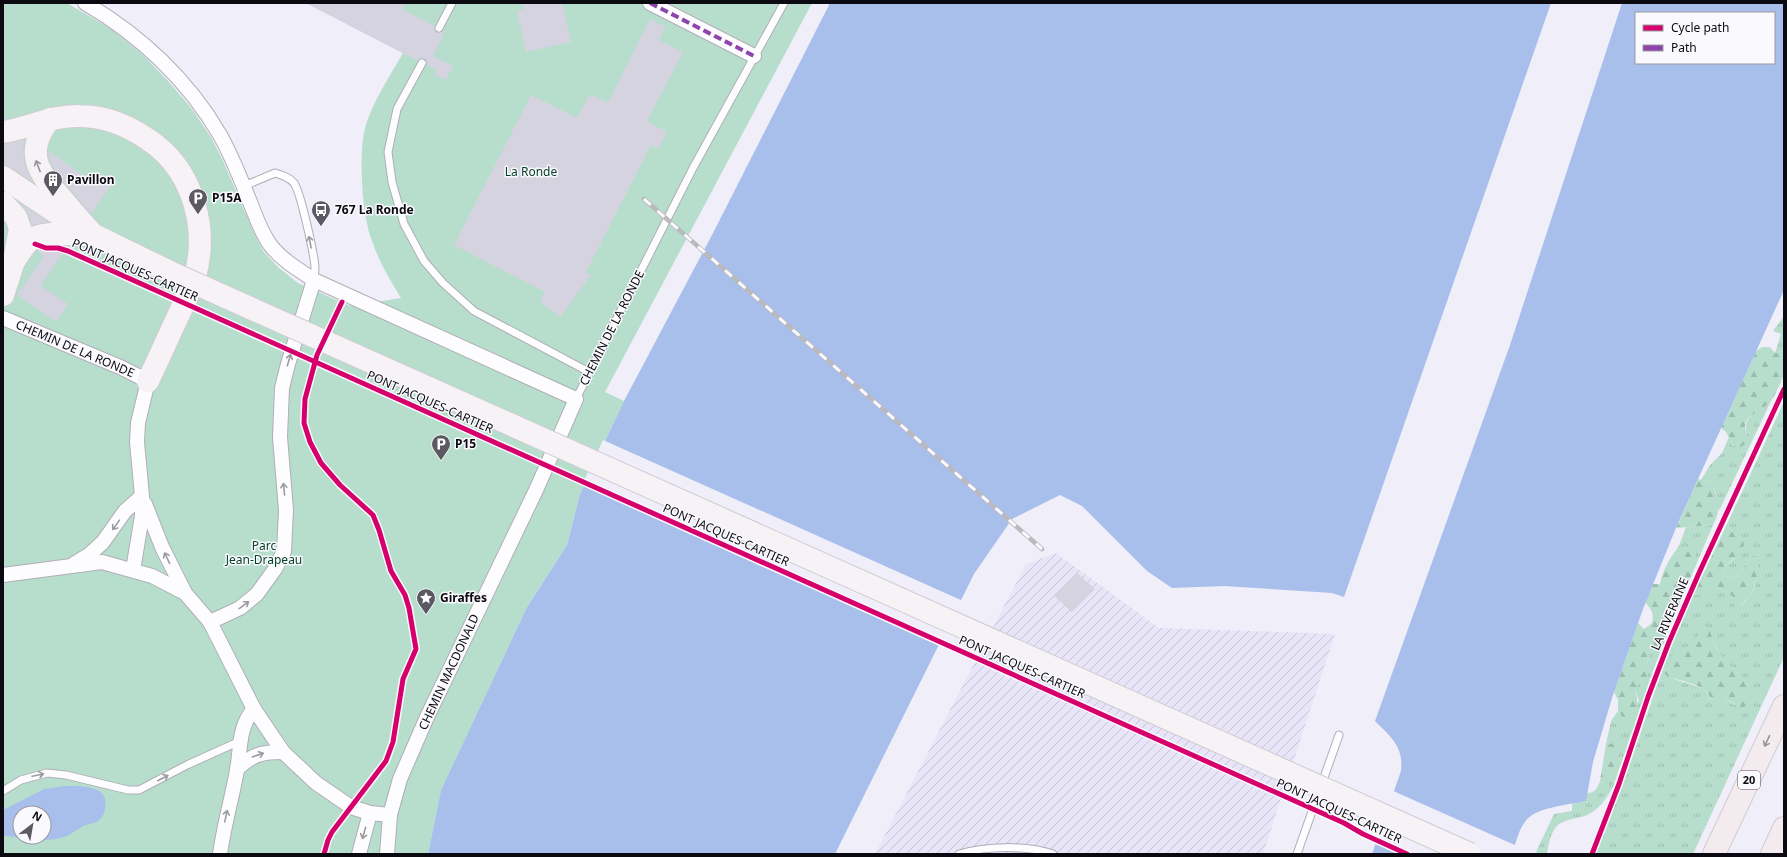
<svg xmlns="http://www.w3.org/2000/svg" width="1787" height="857" font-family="'Noto Sans',sans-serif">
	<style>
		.industrial { fill: url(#industrial-furrows) }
		.grass { fill: url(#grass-tufts); fill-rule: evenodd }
		.forest { fill: url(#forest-firs) }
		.park { fill: #b7decc; fill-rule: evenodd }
		.water { fill: #a8bfec; fill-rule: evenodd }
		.pier { fill: #f0eef9 }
		.building { fill: #d4d3df }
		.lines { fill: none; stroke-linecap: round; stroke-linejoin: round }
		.lane-casing { stroke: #b0aeb6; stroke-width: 9 }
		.street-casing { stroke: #b0aeb6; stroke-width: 16 }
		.primary-casing { stroke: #cdccd2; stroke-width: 24 }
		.highway-casing { stroke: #cdccd2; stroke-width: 24 }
		.lane { stroke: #fdfcfe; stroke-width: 7 }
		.street { stroke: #fdfcfe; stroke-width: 14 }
		.primary { stroke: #f7f2f5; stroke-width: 22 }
		.highway { stroke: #f3ebee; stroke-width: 22 }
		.rail-casing { stroke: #bab9bd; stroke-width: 4.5 }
		.rail { stroke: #faf9fd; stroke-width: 3; stroke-dasharray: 9; stroke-linecap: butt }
		.primary-bridge-casing { stroke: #cdccd2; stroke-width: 24; stroke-linecap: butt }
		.primary-bridge { stroke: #f7f2f5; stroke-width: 22 }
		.quiet { stroke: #8e44ad; stroke-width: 4; stroke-dasharray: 8 4; stroke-linecap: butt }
		.cycleway-casing { stroke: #faf9fd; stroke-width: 8 }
		.cycleway { stroke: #d6006c; stroke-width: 5 }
		.oneway { stroke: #99959a }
		.oneway2 { stroke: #9c9b9f }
		.oneway3 { stroke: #969196 }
		.labels { text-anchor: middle; stroke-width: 3; stroke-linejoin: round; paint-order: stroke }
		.shield { fill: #faf9fd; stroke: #535258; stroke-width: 1 }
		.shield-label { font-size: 11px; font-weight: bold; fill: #0b0a11 }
		.park-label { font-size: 12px; fill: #064228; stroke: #faf9fd }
		.poi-label { font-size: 12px; font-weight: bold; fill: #0b0a11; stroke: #faf9fd; text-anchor: start }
		.street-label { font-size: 12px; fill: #0b0a11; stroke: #faf9fd }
	</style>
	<defs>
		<pattern id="industrial-furrows" width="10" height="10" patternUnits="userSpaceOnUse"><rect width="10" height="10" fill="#e8e5f8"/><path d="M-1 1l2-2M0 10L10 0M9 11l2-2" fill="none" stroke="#c6c3d4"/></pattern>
		<pattern id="grass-tufts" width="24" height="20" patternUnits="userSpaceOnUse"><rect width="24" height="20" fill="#b7decc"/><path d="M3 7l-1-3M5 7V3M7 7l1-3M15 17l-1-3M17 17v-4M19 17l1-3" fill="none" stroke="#9cbdae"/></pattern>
		<pattern id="forest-firs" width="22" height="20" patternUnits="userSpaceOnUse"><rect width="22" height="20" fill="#b7decc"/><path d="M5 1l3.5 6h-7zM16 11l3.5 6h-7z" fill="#9cbdae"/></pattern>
	</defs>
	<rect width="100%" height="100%" fill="#f0eef9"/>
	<path class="industrial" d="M1056 553 1159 628 1335 634 1263 854H875L1026 564Z"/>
	<g class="grass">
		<path d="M1784 316V351L1775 353 1781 334 1773 331Z"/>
		<path d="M1771 401 1719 511 1716 493 1710 482 1701 480 1710 465 1722 453 1729 437 1733 446 1748 438C1739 417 1758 412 1771 401Z"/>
		<path d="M1784 402V657L1693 854H1596L1625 778 1667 656 1693 595 1704 593 1713 587 1721 589 1732 596 1733 600 1742 604C1759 588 1758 578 1753 556L1734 579C1727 577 1724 575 1724 567L1734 559 1743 540 1732 532 1728 522ZM1711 636 1721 656 1749 686 1735 705 1724 697 1710 700 1707 692 1702 688 1668 677 1694 643Z"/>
		<path d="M1713 525 1696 565V553L1679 546 1686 527Z"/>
		<path d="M1679 604 1653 671 1613 787C1606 799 1598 811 1585 816 1578 818 1570 819 1563 822 1551 827 1549 843 1547 854H1540L1536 852 1554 814 1572 811V804L1586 801 1587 793C1596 793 1597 788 1600 781L1605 785C1612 774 1622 761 1622 748L1617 744H1606L1611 721 1618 711 1625 721 1639 701 1635 688 1641 679 1647 676V663L1649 654 1657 647 1665 631 1661 617 1665 612Z"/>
	</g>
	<g class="forest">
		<path d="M1762 347H1770L1775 353 1784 351C1784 358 1785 366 1784 373 1783 379 1774 397 1771 401 1759 414 1737 415 1748 438L1745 444 1739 448 1733 445 1726 432 1721 428 1756 351Z"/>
		<path d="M1698 479 1710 482C1719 498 1722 508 1713 525L1676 528Z"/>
		<path d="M1728 522 1732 532 1743 540 1744 545 1741 552 1724 567C1724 575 1727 577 1734 579L1753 556 1757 557C1759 564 1758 568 1757 575 1755 590 1749 601 1735 607L1732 596 1721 589 1713 587 1704 593 1693 595Z"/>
		<path d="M1679 546 1690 547 1696 553V565L1679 604 1665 612 1661 617 1666 624 1665 631 1657 647 1649 654 1647 663V676L1641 679 1635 688C1638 700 1640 712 1629 722L1625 721 1618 711V700L1614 692 1638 623 1644 629 1652 623C1654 614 1652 610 1645 602L1653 584H1660C1663 569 1670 558 1679 546Z"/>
		<path d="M1706 630 1710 631C1717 657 1733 667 1749 686 1754 696 1750 703 1742 709L1724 697 1713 703C1709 700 1710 696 1707 692 1702 685 1676 679 1668 677L1664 673 1671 655 1694 643 1698 635Z"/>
		<path d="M1606 744H1617L1622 747V751L1614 779 1611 784 1605 785 1600 781Z"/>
	</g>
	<path class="park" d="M3 3H67L111 29 142 54 169 82 192 109 212 139 224 163 253 231 264 252 279 268 298 283 350 306 401 298C390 280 379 262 372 241 362 215 359 160 364 133 370 105 389 78 403 53L306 3H812L605 392 624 401 580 494 567 545 528 605 441 790 428 854H3ZM20 813H44V837H20Z"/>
	<g class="water">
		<path d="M830 3H1551L1344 597 1332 593 1224 586 1172 588 1147 571 1082 506 1060 495 1012 519 974 574 835 854H428L441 790 527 607 567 545 580 494 624 401 712 235Z"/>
		<path d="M1622 3H1784V290L1678 523 1643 609 1612 698 1593 762 1586 801C1569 805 1534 807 1525 822 1518 831 1516 843 1512 854H1372L1401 771C1404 747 1391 737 1375 721L1510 345ZM1636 13H1774V63H1636Z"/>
		<path d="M64 786C79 786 110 784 105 808 105 813 102 818 98 821 94 824 88 824 83 826 78 829 73 833 67 836 49 844 22 837 3 836V810L44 789ZM20 813H44V837H20Z"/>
	</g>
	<g class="pier">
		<path d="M603 440 963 601 941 645 582 485Z"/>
		<path d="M1391 790 1517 846 1514 854H1399L1373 842Z"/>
	</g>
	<g class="building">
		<path d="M306 3H405L402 9 434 26 435 30 437 33 445 31 433 56 453 66 446 80 434 75 437 70 427 65 425 59 421 58 418 61Z"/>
		<path d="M522 3H562L571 42 526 52 517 11 524 9Z"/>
		<path d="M650 19 666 27 659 40 683 52 647 121 667 132 658 149 651 145 586 272 591 275 560 317 540 302 545 292 454 245 531 95 577 118 590 94 608 103Z"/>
		<path d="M25 140 23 150 25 164 33 182 10 167 3 165V144Z"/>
		<path d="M48 151 94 183 100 174 113 183 91 214 57 173 49 159Z"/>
		<path d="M21 204 48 222 32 225 28 212Z"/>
		<path d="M68 246 41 286 68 304 56 322 17 295 44 256 37 251 45 247Z"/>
		<path d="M1077 573 1095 589 1072 612 1054 596Z"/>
	</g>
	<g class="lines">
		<g class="lane-casing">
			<g id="lane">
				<path d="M439 28 452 3"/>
				<path d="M422 63 397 109 388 152 392 182 404 224 424 261 443 283 474 311 589 372"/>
				<path d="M244 186 275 173C282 175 289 177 294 183 301 193 314 254 315 267 315 271 314 276 314 280"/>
				<path d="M576 399 693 168 784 3"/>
				<path d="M3 791 21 780 47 773 66 775 128 790H139L187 765 240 741"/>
				<path d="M959 854C986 846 1026 845 1053 854"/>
				<path d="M1297 854 1339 735"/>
			</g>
		</g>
		<g class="street-casing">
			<g id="street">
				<path d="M85 3C140 35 188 80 220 135 232 156 241 180 250 202 256 217 261 233 271 246 282 260 299 270 314 280L576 399 537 488 427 717 400 779 390 815 387 854"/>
				<path d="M650 3 754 56"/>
				<path d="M3 318 120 367 148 381 138 423 137 442 142 496V516L133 570"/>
				<path d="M145 504 162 547 185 593"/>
				<path d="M74 564 90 554 103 542 125 511 142 496"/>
				<path d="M3 575 102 562 152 576 185 593 210 622 254 709 283 752 316 783 351 807 370 813 390 815"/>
				<path d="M210 622 240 608 257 594 275 569 284 551 286 510 280 437 282 388 288 364 314 280"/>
				<path d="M237 769C253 754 262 752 283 752"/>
				<path d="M220 854C224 825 232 798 237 770 241 748 238 727 254 709"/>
				<path d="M359 854 370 813"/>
			</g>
		</g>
		<g class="primary-casing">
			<g id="primary">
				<path d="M50 119C23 152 38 173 63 200 73 212 83 224 94 235"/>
				<path d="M3 132C29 128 53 115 80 116 108 116 135 129 157 146 194 176 208 230 195 276 192 288 185 300 180 312 169 335 159 358 148 381"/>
				<path d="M3 177 75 225"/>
				<path d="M3 203 16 217 20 228 14 261 3 295"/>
				<path d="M15 260C20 253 24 245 30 240 43 230 75 235 92 235"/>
			</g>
		</g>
		<g class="highway-casing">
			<g id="highway">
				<path d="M1714 854 1784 706"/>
				<path d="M1772 854 1784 828"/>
			</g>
		</g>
		<use href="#lane" class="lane"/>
		<use href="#street" class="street"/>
		<use href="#primary" class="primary"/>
		<use href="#highway" class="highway"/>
		<g class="rail-casing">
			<path id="rail" d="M644 199 1042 549"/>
		</g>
		<use href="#rail" class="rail"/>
		<g class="primary-bridge-casing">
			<path id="primary-bridge" d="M94 235 172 273 1470 854"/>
		</g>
		<use href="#primary-bridge" class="primary-bridge"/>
		<path class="quiet" d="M650 3 754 56"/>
		<g class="cycleway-casing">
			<g id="cycleway">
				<path d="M35 244 46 248H58L68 251 1344 823 1363 834 1407 854"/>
				<path d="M324 854 328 840 332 832 386 761 393 742 403 679 416 649 409 608 405 595 391 571 379 530 373 515 340 485 321 463 310 442 304 423 305 399 317 355 342 302"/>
				<path d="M1592 854 1619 784 1648 697 1669 642 1699 573 1784 389"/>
			</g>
		</g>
		<use href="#cycleway" class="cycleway"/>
	</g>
	<defs><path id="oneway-shaft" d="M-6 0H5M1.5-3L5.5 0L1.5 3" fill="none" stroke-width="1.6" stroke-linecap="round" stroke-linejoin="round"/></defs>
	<use class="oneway" href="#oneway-shaft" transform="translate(38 166) rotate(-111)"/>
	<g class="oneway2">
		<use href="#oneway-shaft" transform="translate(310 242) rotate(-101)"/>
		<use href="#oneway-shaft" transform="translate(289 360) rotate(-74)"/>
		<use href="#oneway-shaft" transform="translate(284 489) rotate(-95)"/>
		<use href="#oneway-shaft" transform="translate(116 525) rotate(125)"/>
		<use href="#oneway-shaft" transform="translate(167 558) rotate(-116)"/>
		<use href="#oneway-shaft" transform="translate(244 605) rotate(-36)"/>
		<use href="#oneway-shaft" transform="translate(258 755) rotate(-19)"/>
		<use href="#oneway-shaft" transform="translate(38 775) rotate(-12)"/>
		<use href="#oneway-shaft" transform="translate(163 778) rotate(-27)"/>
		<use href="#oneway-shaft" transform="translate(226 816) rotate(-78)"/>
		<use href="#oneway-shaft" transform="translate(364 833) rotate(106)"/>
	</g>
	<use class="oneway3" href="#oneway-shaft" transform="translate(1767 741) rotate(115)"/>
	<defs>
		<g id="building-pin" transform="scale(1)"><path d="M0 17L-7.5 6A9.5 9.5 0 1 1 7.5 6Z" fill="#5b5a62" stroke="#faf9fd"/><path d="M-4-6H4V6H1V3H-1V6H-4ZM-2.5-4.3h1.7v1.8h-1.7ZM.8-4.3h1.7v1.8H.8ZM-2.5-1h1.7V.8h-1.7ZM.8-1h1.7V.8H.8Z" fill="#fff"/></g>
		<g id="parking-pin" transform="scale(1)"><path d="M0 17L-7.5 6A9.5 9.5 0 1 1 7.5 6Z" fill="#5b5a62" stroke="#faf9fd"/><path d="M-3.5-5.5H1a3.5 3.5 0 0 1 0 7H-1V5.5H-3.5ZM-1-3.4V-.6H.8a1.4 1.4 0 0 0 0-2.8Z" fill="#fff"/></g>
		<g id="bus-pin" transform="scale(1)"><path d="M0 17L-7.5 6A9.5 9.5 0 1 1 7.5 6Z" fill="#5b5a62" stroke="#faf9fd"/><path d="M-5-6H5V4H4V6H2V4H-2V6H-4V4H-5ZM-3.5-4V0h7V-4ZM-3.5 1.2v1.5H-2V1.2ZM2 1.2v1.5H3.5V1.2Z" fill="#fff"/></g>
		<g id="sight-pin" transform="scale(1)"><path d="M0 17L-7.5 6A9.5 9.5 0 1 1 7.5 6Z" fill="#5b5a62" stroke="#faf9fd"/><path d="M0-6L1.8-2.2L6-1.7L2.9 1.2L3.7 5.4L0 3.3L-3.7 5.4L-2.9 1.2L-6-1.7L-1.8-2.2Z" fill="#fff"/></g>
	</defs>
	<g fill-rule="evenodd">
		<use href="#building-pin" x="53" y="180"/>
		<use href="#parking-pin" x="198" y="198"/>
		<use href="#bus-pin" x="321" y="210"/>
		<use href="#parking-pin" x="441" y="444"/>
		<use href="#sight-pin" x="426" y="598"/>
	</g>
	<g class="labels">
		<rect class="shield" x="1738" y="771" width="22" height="18" rx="3"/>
		<g class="shield-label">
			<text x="1749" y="784">20</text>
		</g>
		<g class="park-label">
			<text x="531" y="176">La Ronde</text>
			<text x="264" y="550">Parc<tspan x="264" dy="14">Jean-Drapeau</tspan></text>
		</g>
		<g class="poi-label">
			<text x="67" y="184">Pavillon</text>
			<text x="212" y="202">P15A</text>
			<text x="335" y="214">767 La Ronde</text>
			<text x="455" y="448">P15</text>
			<text x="440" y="602">Giraffes</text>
		</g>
		<g class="street-label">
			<text transform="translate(135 270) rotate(24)" y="4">PONT JACQUES-CARTIER</text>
			<text transform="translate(612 328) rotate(-63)" y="4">CHEMIN DE LA RONDE</text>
			<text transform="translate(75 349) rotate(23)" y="4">CHEMIN DE LA RONDE</text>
			<text transform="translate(430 402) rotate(24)" y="4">PONT JACQUES-CARTIER</text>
			<text transform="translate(726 535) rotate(24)" y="4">PONT JACQUES-CARTIER</text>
			<text transform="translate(1670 614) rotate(-67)" y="4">LA RIVERAINE</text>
			<text transform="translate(1022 667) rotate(24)" y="4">PONT JACQUES-CARTIER</text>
			<text transform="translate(449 672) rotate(-65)" y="4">CHEMIN MACDONALD</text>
			<text transform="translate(1339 811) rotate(25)" y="4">PONT JACQUES-CARTIER</text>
		</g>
	</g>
	<rect width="1787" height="857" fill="none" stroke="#0b0a11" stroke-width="8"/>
	<rect x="1635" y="12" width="140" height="52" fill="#faf9fd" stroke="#9a999f"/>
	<rect x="1643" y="25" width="20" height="6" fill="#d6006c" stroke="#9a999f"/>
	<text x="1671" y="32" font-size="12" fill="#0b0a11">Cycle path</text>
	<rect x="1643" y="45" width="20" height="6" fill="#8e44ad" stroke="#9a999f"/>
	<text x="1671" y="52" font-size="12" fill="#0b0a11">Path</text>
	<g transform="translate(32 825) rotate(31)"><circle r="19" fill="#faf9fd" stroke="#9a999f"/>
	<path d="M0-3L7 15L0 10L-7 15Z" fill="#5b5a62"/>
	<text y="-6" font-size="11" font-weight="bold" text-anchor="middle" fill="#0b0a11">N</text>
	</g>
</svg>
